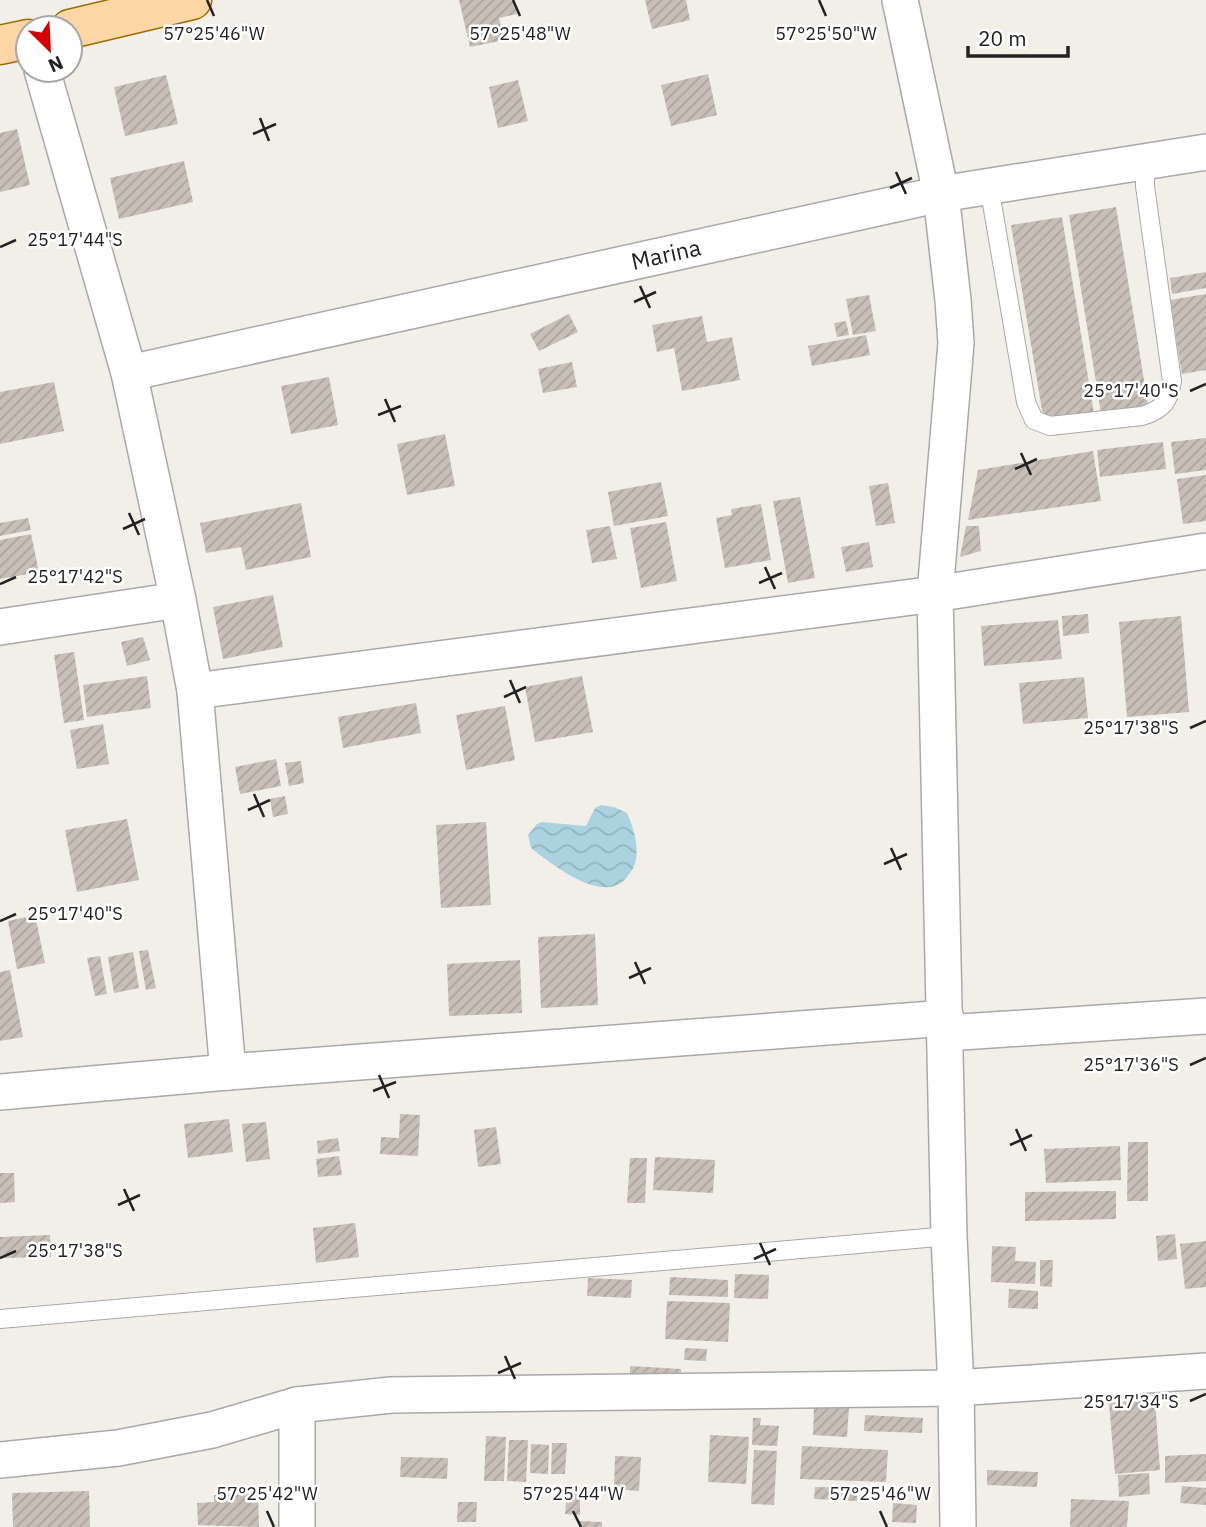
<svg xmlns="http://www.w3.org/2000/svg" width="1206" height="1527" font-family="'IBM Plex Sans',sans-serif">
	<style>
		.water { fill: url(#water-waves) }
		.building { fill: url(#building-hatch) }
		.lines { fill: none; stroke-linecap: round; stroke-linejoin: round }
		.service-casing { stroke: #a9a9a9; stroke-width: 20 }
		.minor-casing { stroke: #a9a9a9; stroke-width: 38 }
		.primary-casing { stroke: #a06b00; stroke-width: 41 }
		.service { stroke: #fff; stroke-width: 18 }
		.minor { stroke: #fff; stroke-width: 35 }
		.primary { stroke: #fcd6a4; stroke-width: 38 }
		.ticks { fill: none; stroke: #222; stroke-width: 2.5 }
		.labels { text-anchor: middle; stroke-width: 5; stroke-linejoin: round; paint-order: stroke }
		.street-label { font-size: 23px; fill: #222; stroke: #fff }
		.ticks-label { font-size: 18px; text-anchor: middle; fill: #222; stroke: #fff; stroke-width: 5; stroke-linejoin: round; paint-order: stroke }
	</style>
	<defs>
		<pattern id="water-waves" width="16" height="10" patternUnits="userSpaceOnUse" patternTransform="scale(1.75)"><rect width="16" height="10" fill="#aad3df"/><path d="M0 5q4-4 8 0t8 0" fill="none" stroke="#92b5bf"/></pattern>
		<pattern id="building-hatch" width="6" height="6" patternUnits="userSpaceOnUse" patternTransform="scale(1.75)"><rect width="6" height="6" fill="#c7bfb8"/><path d="M-1 1l2-2M0 6l6-6M5 7l2-2" fill="none" stroke="#aba49e"/></pattern>
	</defs>
	<rect width="100%" height="100%" fill="#f2efe9"/>
	<path class="water" d="M601 805 614 807 627 813C634 828 642 855 632 870 628 876 623 883 617 885 592 896 550 863 531 848L528 835 537 824 542 822 586 826 595 808Z"/>
	<g class="building">
		<path d="M459 0H514L517 14 499 18 504 40 470 47Z"/>
		<path d="M645 0H686L690 20 652 29Z"/>
		<path d="M708 74 717 115 671 126 661 85Z"/>
		<path d="M166 75 178 124 125 136 114 87Z"/>
		<path d="M518 80 528 121 498 128 489 87Z"/>
		<path d="M17 129 30 185 0 192V133Z"/>
		<path d="M184 161 193 202 119 219 110 178Z"/>
		<path d="M1116 207 1148 405 1101 413 1069 215Z"/>
		<path d="M1062 217 1094 414 1044 422 1011 225Z"/>
		<path d="M1206 272V288L1172 294 1170 278Z"/>
		<path d="M1206 294V370L1182 374 1170 300Z"/>
		<path d="M869 295 876 331 853 335 846 299Z"/>
		<path d="M569 314 578 332 539 351 530 334Z"/>
		<path d="M702 316 707 342 732 337 740 380 682 391 674 348 657 352 652 325Z"/>
		<path d="M846 321 849 335 837 337 834 323Z"/>
		<path d="M866 335 870 355 812 366 808 346Z"/>
		<path d="M572 362 577 387 543 393 538 369Z"/>
		<path d="M329 377 338 425 291 434 281 386Z"/>
		<path d="M54 382 64 431 0 444V392Z"/>
		<path d="M445 434 455 486 407 495 397 444Z"/>
		<path d="M1206 438V470L1175 474 1171 442Z"/>
		<path d="M1163 442 1166 469 1100 477 1097 450Z"/>
		<path d="M1093 451 1101 501 968 520 978 470Z"/>
		<path d="M1206 475V521L1183 524 1177 479Z"/>
		<path d="M661 482 668 516 614 526 608 492Z"/>
		<path d="M888 483 895 523 876 526 869 486Z"/>
		<path d="M800 497 815 578 788 583 773 501Z"/>
		<path d="M301 503 311 557 246 570 241 547 206 553 200 523Z"/>
		<path d="M761 504 771 560 725 568 716 518 732 515 731 509Z"/>
		<path d="M28 518 31 530 0 536V523Z"/>
		<path d="M666 522 677 581 641 588 630 528Z"/>
		<path d="M610 526 617 559 592 563 586 530Z"/>
		<path d="M966 526H979L981 551 960 557Z"/>
		<path d="M31 534 39 572 0 579V540Z"/>
		<path d="M869 542 873 567 846 572 841 547Z"/>
		<path d="M273 595 283 647 223 659 213 607Z"/>
		<path d="M1088 614 1089 633 1063 636 1062 616Z"/>
		<path d="M1181 616 1189 712 1127 717 1119 622Z"/>
		<path d="M1058 620 1062 659 984 666 981 626Z"/>
		<path d="M143 637 150 660 127 666 121 642Z"/>
		<path d="M74 652 84 720 64 723 54 655Z"/>
		<path d="M147 676 151 708 87 717 83 685Z"/>
		<path d="M582 676 593 732 535 742 525 687Z"/>
		<path d="M1084 677 1088 718 1023 724 1019 683Z"/>
		<path d="M416 703 421 733 343 748 338 717Z"/>
		<path d="M505 706 515 760 466 770 456 715Z"/>
		<path d="M103 724 109 764 77 769 70 730Z"/>
		<path d="M276 759 281 786 240 794 235 767Z"/>
		<path d="M301 761 304 783 289 786 285 763Z"/>
		<path d="M285 796 288 814 273 817 270 799Z"/>
		<path d="M127 819 139 880 77 892 65 830Z"/>
		<path d="M486 822 491 905 441 908 436 825Z"/>
		<path d="M35 915 45 963 17 969 8 921Z"/>
		<path d="M595 934 598 1005 541 1008 538 937Z"/>
		<path d="M148 950 156 988 146 990 139 951Z"/>
		<path d="M133 952 139 988 114 993 108 957Z"/>
		<path d="M100 956 107 994 95 996 87 958Z"/>
		<path d="M520 960 522 1013 449 1016 447 964Z"/>
		<path d="M10 970 23 1037 0 1041V972Z"/>
		<path d="M400 1114 420 1115 418 1156 380 1154 381 1137 399 1138Z"/>
		<path d="M229 1119 233 1152 188 1158 184 1124Z"/>
		<path d="M266 1122 270 1159 246 1162 242 1124Z"/>
		<path d="M496 1127 501 1164 478 1167 474 1130Z"/>
		<path d="M338 1138 340 1151 318 1154 317 1141Z"/>
		<path d="M1128 1142H1148V1201H1127Z"/>
		<path d="M1120 1146 1121 1180 1046 1183 1044 1149Z"/>
		<path d="M339 1156 342 1175 318 1177 316 1159Z"/>
		<path d="M655 1157 715 1160 713 1193 653 1190Z"/>
		<path d="M630 1158H647L645 1203H627Z"/>
		<path d="M0 1173H14L15 1202 0 1203Z"/>
		<path d="M1116 1191V1219L1025 1221V1192Z"/>
		<path d="M355 1223 359 1257 316 1263 313 1228Z"/>
		<path d="M1175 1234 1177 1259 1158 1261 1156 1236Z"/>
		<path d="M50 1235 51 1257 0 1258V1237Z"/>
		<path d="M1206 1241V1287L1185 1289 1180 1244Z"/>
		<path d="M992 1246 1016 1247 1015 1261 1036 1262 1035 1284 991 1282Z"/>
		<path d="M1040 1260H1053L1052 1287 1040 1286Z"/>
		<path d="M735 1274 769 1275 768 1299 734 1298Z"/>
		<path d="M670 1277 728 1280V1297L669 1295Z"/>
		<path d="M588 1278 632 1280 631 1298 587 1296Z"/>
		<path d="M1009 1289 1038 1291V1309L1008 1308Z"/>
		<path d="M667 1301 730 1303 728 1342 665 1339Z"/>
		<path d="M685 1348 707 1349 706 1361 684 1360Z"/>
		<path d="M630 1366 681 1369 680 1380 630 1377Z"/>
		<path d="M1155 1399 1160 1470 1115 1474 1109 1403Z"/>
		<path d="M814 1405 849 1407 847 1437 813 1435Z"/>
		<path d="M865 1415 923 1418 922 1433 864 1431Z"/>
		<path d="M753 1418H761L760 1425 779 1426 777 1446 752 1445Z"/>
		<path d="M710 1435 749 1437 746 1484 708 1482Z"/>
		<path d="M486 1436 506 1437 504 1481H484Z"/>
		<path d="M509 1440H528L526 1482 507 1481Z"/>
		<path d="M552 1443H567L565 1474H551Z"/>
		<path d="M531 1444 549 1445 548 1474 530 1473Z"/>
		<path d="M802 1446 888 1450 886 1482 800 1479Z"/>
		<path d="M754 1450 777 1451 774 1505 751 1504Z"/>
		<path d="M1206 1454V1481L1165 1483V1456Z"/>
		<path d="M615 1456 641 1457 639 1491 614 1489Z"/>
		<path d="M401 1457 448 1458 447 1479 400 1477Z"/>
		<path d="M987 1470 1038 1472 1037 1487 987 1485Z"/>
		<path d="M1149 1473 1150 1494 1119 1497 1118 1475Z"/>
		<path d="M1182 1486 1206 1488V1505L1180 1503Z"/>
		<path d="M815 1487 857 1488V1501L814 1499Z"/>
		<path d="M567 1490 580 1491V1515L565 1514Z"/>
		<path d="M89 1491 90 1527H13L12 1493Z"/>
		<path d="M258 1494 259 1527 198 1525 197 1503 214 1502V1495Z"/>
		<path d="M1071 1499 1129 1501 1127 1527H1070Z"/>
		<path d="M458 1502H477L476 1522H457Z"/>
		<path d="M893 1503 917 1505 916 1523 892 1522Z"/>
		<path d="M579 1521 602 1522V1527H579Z"/>
	</g>
	<g class="lines">
		<g class="service-casing">
			<g id="service">
				<path d="M989 186 1026 402 1034 420 1050 426 1142 416C1162 410 1169 402 1172 381L1145 186V162"/>
				<path d="M0 1319 949 1236"/>
			</g>
		</g>
		<g class="minor-casing">
			<g id="minor">
				<path d="M900 0 941 194 953 300 956 343 935 594 949 1236 956 1388 958 1527"/>
				<path d="M42 70 129 373 178 600 195 691 228 1072"/>
				<path id="s1" d="M129 373 941 194 1206 152"/>
				<path d="M0 627 178 600"/>
				<path d="M195 691 935 594 1206 551"/>
				<path d="M946 1033 1206 1016"/>
				<path d="M0 1092 228 1072 946 1018"/>
				<path d="M0 1460 118 1448 212 1430 297 1405 391 1395 956 1388 1206 1371"/>
				<path d="M297 1527V1405"/>
			</g>
		</g>
		<g class="primary-casing">
			<g id="primary">
				<path d="M70 29 192 0"/>
				<path d="M0 45 28 39"/>
			</g>
		</g>
		<use href="#service" class="service"/>
		<use href="#minor" class="minor"/>
		<use href="#primary" class="primary"/>
	</g>
	<path class="ticks" d="M207 0 214 16M513 0 520 16M819 0 826 16M260 118 269 141M253 134 276 124M896 172 906 194M890 188 912 178M0 247 16 240M640 286 650 308M634 302 656 292M1190 391 1206 384M385 399 395 422M378 415 401 406M1021 453 1031 475M1015 469 1037 459M129 513 139 535M123 529 145 519M765 567 775 589M759 583 782 573M0 584 16 577M510 680 520 703M504 697 526 687M1190 728 1206 721M254 794 264 817M248 810 270 800M891 848 901 870M884 864 907 854M0 921 16 914M635 962 645 984M629 978 651 968M1190 1065 1206 1058M379 1075 389 1098M373 1091 396 1082M1016 1129 1026 1151M1010 1145 1032 1135M124 1189 134 1211M118 1205 140 1195M760 1243 770 1265M0 1258 16 1251M754 1259 776 1249M505 1356 515 1379M498 1373 521 1363M1190 1401 1206 1394M267 1511 274 1527M573 1511 581 1527M880 1511 887 1527"/>
	<g class="labels">
		<g class="street-label">
			<text dy="8" stroke="none"><textPath href="#s1" startOffset="550">Marina</textPath></text>
		</g>
	</g>
	<g class="ticks-label">
		<text x="214" y="40">57°25'46"W</text>
		<text x="520" y="40">57°25'48"W</text>
		<text x="826" y="40">57°25'50"W</text>
		<text x="75" y="246">25°17'44"S</text>
		<text x="1131" y="397">25°17'40"S</text>
		<text x="75" y="583">25°17'42"S</text>
		<text x="1131" y="734">25°17'38"S</text>
		<text x="75" y="920">25°17'40"S</text>
		<text x="1131" y="1071">25°17'36"S</text>
		<text x="75" y="1257">25°17'38"S</text>
		<text x="1131" y="1408">25°17'34"S</text>
		<text x="267" y="1500">57°25'42"W</text>
		<text x="573" y="1500">57°25'44"W</text>
		<text x="880" y="1500">57°25'46"W</text>
	</g>
	<g transform="translate(49 49) rotate(156)"><circle r="33" fill="#ffffff" stroke="#a7a7a7" stroke-width="2"/>
	<path d="M0-5L12 26L0 18L-12 26Z" fill="#d40000"/>
	<text y="-10" font-size="19" font-weight="bold" text-anchor="middle" fill="#222222">N</text>
	</g>
	<path d="M968 46v10h100v-10" fill="none" stroke="#222222" stroke-width="3.5"/>
	<text x="978" y="46" font-size="21" fill="#222222" stroke="#ffffff" stroke-width="5" paint-order="stroke">20 m</text>
</svg>
